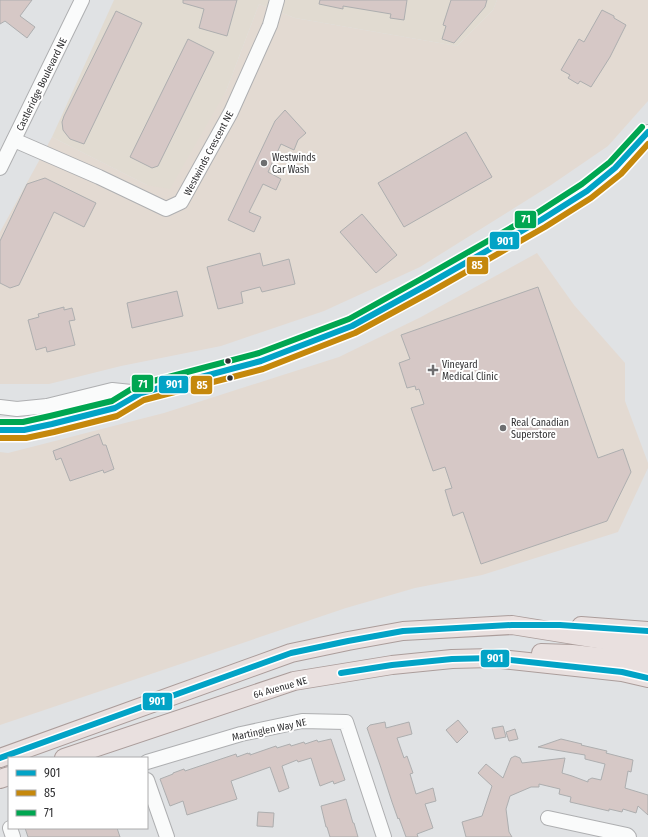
<svg xmlns="http://www.w3.org/2000/svg" width="648" height="837" font-family="'Fira Sans Condensed',sans-serif">
	<style>
		.commercial { fill: #e3dad2 }
		.industrial { fill: #e1dbd1 }
		.building { fill: #d6c8c6; stroke: #adaeaf }
		.lines { fill: none; stroke-linecap: round; stroke-linejoin: round }
		.minor-casing { stroke: #aeafb1; stroke-width: 16 }
		.major-casing { stroke: #ab9d9b; stroke-width: 20 }
		.minor { stroke: #fafbfb; stroke-width: 14 }
		.major { stroke: #e9e0df; stroke-width: 18 }
		.bus-1-casing { stroke: #fff; stroke-width: 9 }
		.bus-2-casing { stroke: #fff; stroke-width: 9 }
		.bus-3-casing { stroke: #fff; stroke-width: 9 }
		.bus-1 { stroke: #02a3c6; stroke-width: 6 }
		.bus-2 { stroke: #c5880c; stroke-width: 6 }
		.bus-3 { stroke: #00a651; stroke-width: 6 }
		.poi-dot { fill: #6e6e70; stroke: #fff; stroke-width: 1.5 }
		.bus-dot { fill: #303032; stroke: #fff; stroke-width: 1.5 }
		.labels { text-anchor: middle; stroke-width: 4; stroke-linejoin: round; paint-order: stroke }
		.street-label { font-size: 10px; fill: #303032; stroke: #fff }
		.poi-label { font-size: 10px; fill: #303032; stroke: #fff; text-anchor: start }
		.line-badge { stroke: #fff; stroke-width: 1.5 }
		.badge-label { font-size: 11px; text-anchor: middle; font-weight: bold; fill: #fff }
	</style>
	<rect width="100%" height="100%" fill="#e0e2e4"/>
	<g class="commercial">
		<path d="M497 0H648V101L608 146 551 185 420 267 324 311 221 346 121 366 49 384H0V232L52 137 147 185 226 91 259 4 295 18 457 46 493 10Z"/>
		<path d="M537 253 574 305 625 363V401L648 463V468L618 532 482 575 415 588 346 608 0 725V452L8 453 164 413 339 357 421 317Z"/>
	</g>
	<path class="industrial" d="M114 0H497L493 10 457 46 295 18 259 4 226 91 170 189 147 185 52 137Z"/>
	<g class="building">
		<path d="M0 0H32L20 16 35 27 27 38 5 21 0 24Z"/>
		<path d="M183 0H237L227 36 199 28 204 9 183 3Z"/>
		<path d="M320 0H407L404 20 390 18 391 14 343 6V9L319 4Z"/>
		<path d="M451 0H487L485 7 454 43 442 39 446 26 443 25Z"/>
		<path d="M602 10 614 16V18L626 25 610 57 591 87 580 81 578 84 568 78 570 75 561 70 579 39 584 42Z"/>
		<path d="M116 11 142 23 84 144 70 139 66 134 63 130 62 122 64 116Z"/>
		<path d="M188 39 214 52 158 166 152 168 130 157Z"/>
		<path d="M285 110 306 133 298 140 294 150 281 144 268 172 281 179 276 190 263 184 249 212 261 217 254 232 228 220 275 121Z"/>
		<path d="M466 132 492 177 404 227 378 183Z"/>
		<path d="M45 178 96 203 84 227 54 212 19 285 10 288 0 283V241L27 184Z"/>
		<path d="M362 214 397 255 376 273 340 232Z"/>
		<path d="M260 253 263 266 289 259 295 284 262 292 260 287 241 292 243 303 218 309 207 267Z"/>
		<path d="M538 287 598 458 623 449 631 472 607 521 481 564 463 512 453 516 445 490 452 488 445 467 433 471 411 408 424 404 419 389 416 390 415 386 407 388 399 363 410 359 401 335Z"/>
		<path d="M177 291 183 316 132 328 127 303Z"/>
		<path d="M64 307V310L72 308 75 320 69 321 75 345 47 352 46 347 36 350 28 320 39 317 38 314Z"/>
		<path d="M99 434 103 445H106L114 469 104 473 103 470 70 481 61 458 56 460 53 451Z"/>
		<path d="M458 720 468 732 457 743 446 730Z"/>
		<path d="M385 722 386 728 409 722 412 734 397 738 404 758 407 756 413 773 410 774 416 794 433 788 436 801 425 804 433 828 417 834 418 837H406L399 818 398 819 392 802 380 765 367 728 370 725Z"/>
		<path d="M503 726 506 737 495 739 492 728Z"/>
		<path d="M515 729 518 739 509 741 506 732Z"/>
		<path d="M331 739 345 780 334 784 333 781 320 786 311 758 298 762 297 760 282 766 289 788 279 792 270 767 231 781 237 799 187 815 183 801 170 806 160 779 173 774V773L184 769 185 771 236 754 237 757 248 753V754L250 753V755L276 746 277 748 290 744 291 746 304 742 305 744 317 740 318 742Z"/>
		<path d="M561 739 582 744 581 745 607 751 606 753 633 760 631 772 628 771 625 788 648 795V815L638 806 636 813 623 809 622 812 609 809V811L570 802 571 797 559 794 560 789 539 784V787H531L510 796 506 809 509 832 512 837H466L462 822 482 816 492 786 478 773 486 764 503 778 511 758 515 756 520 758 522 763 565 758 562 773 572 776 588 782V780L592 778 601 780 605 764 585 759V755L538 747Z"/>
		<path d="M346 799 353 823H354L358 837H330L327 827H326L321 806Z"/>
		<path d="M258 812 274 813 273 827 257 826Z"/>
		<path d="M25 828H117L120 837H28Z"/>
	</g>
	<g class="lines">
		<g class="minor-casing">
			<g id="minor">
				<path d="M14 140 99 177 166 209 181 202 231 112 270 25 277 0"/>
				<path d="M0 168 82 0"/>
				<path d="M0 407 17 409 47 406 112 390 141 393"/>
				<path d="M0 430H24L52 424 115 408 141 393 261 361 298 347 352 326 425 286 541 220 587 191 615 168 626 157 648 132"/>
				<path d="M147 762 241 734 302 721 346 722 384 837"/>
				<path d="M147 780 167 837"/>
				<path d="M548 818 627 835 629 837"/>
				<path d="M10 828 13 837"/>
			</g>
		</g>
		<g class="major-casing">
			<g id="major">
				<path d="M581 626 648 631"/>
				<path d="M541 653 572 654 648 662"/>
				<path d="M0 758 291 653 348 641 403 631 512 625 648 647"/>
				<path d="M64 758 294 681 392 665 452 659 492 658 622 672 648 678"/>
				<path d="M0 779 9 776"/>
			</g>
		</g>
		<use href="#minor" class="minor"/>
		<use href="#major" class="major"/>
		<g class="bus-1-casing">
			<g id="bus-1">
				<path d="M0 430H24L52 424 115 408 141 393 261 361 352 326 425 286 541 220 587 191 615 168 648 132"/>
				<path d="M341 673 392 665 452 659 492 658 622 672 648 678"/>
				<path d="M0 758 291 653 348 641 403 631 512 625H560L648 631"/>
			</g>
		</g>
		<g class="bus-2-casing">
			<path id="bus-2" d="M0 438H26L54 432 117 416 144 400 263 369 355 333 429 293 545 227 591 198 621 174 648 144"/>
		</g>
		<g class="bus-3-casing">
			<path id="bus-3" d="M0 422H23L50 416 112 401 138 385 259 353 349 319 421 279 537 213 582 184 610 162 642 127"/>
		</g>
		<use href="#bus-1" class="bus-1"/>
		<use href="#bus-2" class="bus-2"/>
		<use href="#bus-3" class="bus-3"/>
	</g>
	<g class="poi-dot">
		<circle cx="264" cy="163" r="4"/>
		<path d="M431 364h4v4h4v4h-4v4h-4v-4h-4v-4h4z"/>
		<circle cx="503" cy="428" r="4"/>
	</g>
	<g class="bus-dot">
		<circle cx="228" cy="361" r="3.5"/>
		<circle cx="230" cy="378" r="3.5"/>
	</g>
	<g class="labels">
		<g class="street-label">
			<text transform="translate(41 84) rotate(-64)" y="4">Castleridge Boulevard NE</text>
			<text transform="translate(208 153) rotate(-62)" y="4">Westwinds Crescent NE</text>
			<text transform="translate(280 687) rotate(-16)" y="4">64 Avenue NE</text>
			<text transform="translate(269 729) rotate(-12)" y="4">Martinglen Way NE</text>
		</g>
		<g class="poi-label">
			<text x="272" y="161">Westwinds<tspan x="272" dy="12">Car Wash</tspan></text>
			<text x="442" y="368">Vineyard<tspan x="442" dy="12">Medical Clinic</tspan></text>
			<text x="511" y="426">Real Canadian<tspan x="511" dy="12">Superstore</tspan></text>
		</g>
	</g>
	<g class="line-badge">
		<rect x="514" y="210" width="23" height="19" rx="4" fill="#00a651"/>
		<rect x="489" y="231" width="31" height="19" rx="4" fill="#02a3c6"/>
		<rect x="466" y="256" width="23" height="19" rx="4" fill="#c5880c"/>
		<rect x="131" y="374" width="23" height="19" rx="4" fill="#00a651"/>
		<rect x="158" y="375" width="31" height="19" rx="4" fill="#02a3c6"/>
		<rect x="190" y="375" width="23" height="20" rx="4" fill="#c5880c"/>
		<rect x="480" y="649" width="30" height="19" rx="4" fill="#02a3c6"/>
		<rect x="142" y="692" width="31" height="19" rx="4" fill="#02a3c6"/>
	</g>
	<g class="badge-label">
		<text x="526" y="223">71</text>
		<text x="505" y="245">901</text>
		<text x="477" y="269">85</text>
		<text x="143" y="388">71</text>
		<text x="174" y="388">901</text>
		<text x="202" y="389">85</text>
		<text x="495" y="662">901</text>
		<text x="157" y="705">901</text>
	</g>
	<rect x="8" y="757" width="140" height="72" fill="#ffffff" stroke="#acacad"/>
	<rect x="16" y="770" width="20" height="6" fill="#02a3c6" stroke="#acacad"/>
	<text x="44" y="777" font-size="12" fill="#303032">901</text>
	<rect x="16" y="790" width="20" height="6" fill="#c5880c" stroke="#acacad"/>
	<text x="44" y="797" font-size="12" fill="#303032">85</text>
	<rect x="16" y="810" width="20" height="6" fill="#00a651" stroke="#acacad"/>
	<text x="44" y="817" font-size="12" fill="#303032">71</text>
</svg>
